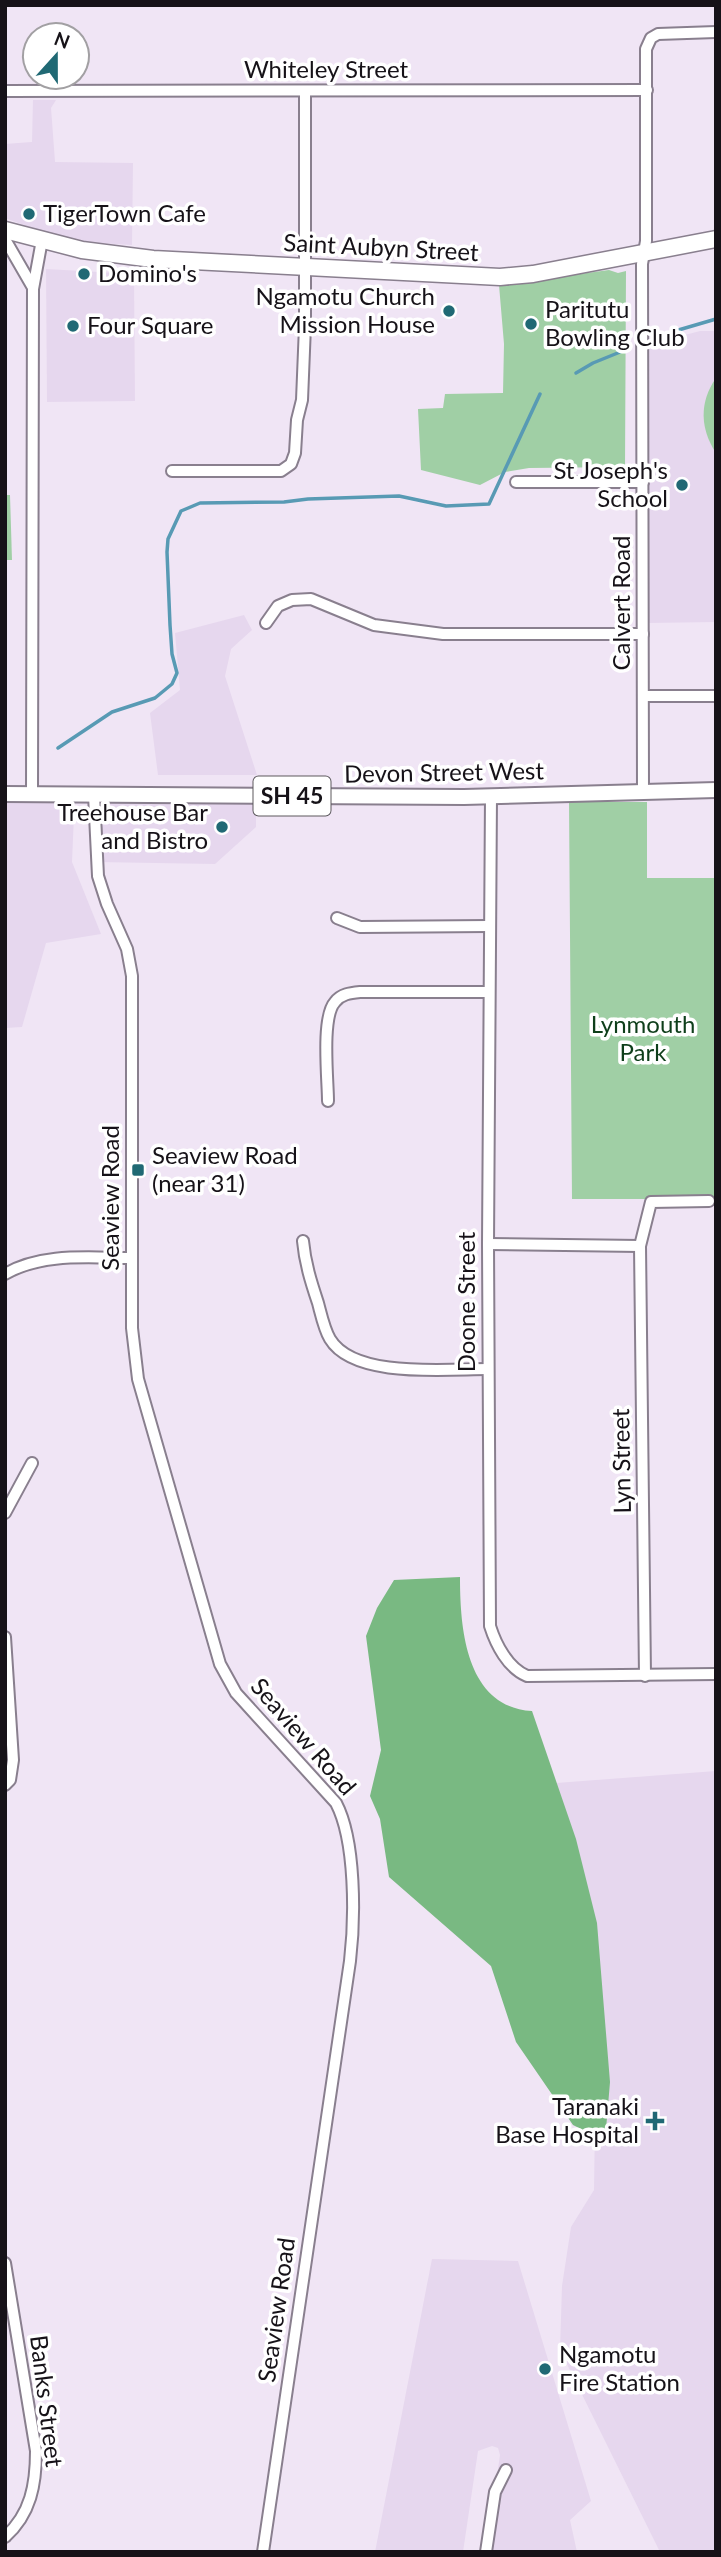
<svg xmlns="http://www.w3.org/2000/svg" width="721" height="2557" font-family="Lato,sans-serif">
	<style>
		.built { fill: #e6d7ee }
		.green { fill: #a0cfa5 }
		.forest { fill: #79b982 }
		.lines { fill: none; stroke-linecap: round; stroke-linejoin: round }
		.stream { stroke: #589ab4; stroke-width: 3.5 }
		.minor-casing { stroke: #897f8e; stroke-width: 14 }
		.major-casing { stroke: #897f8e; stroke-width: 18 }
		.highway-casing { stroke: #897f8e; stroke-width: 19 }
		.minor { stroke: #fff; stroke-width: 10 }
		.major { stroke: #fff; stroke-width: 14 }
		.highway { stroke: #fff; stroke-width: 16 }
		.poi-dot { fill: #206974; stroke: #fff; stroke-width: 2.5 }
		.labels { text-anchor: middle; stroke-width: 7; stroke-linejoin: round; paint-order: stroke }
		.shield { fill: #fff; stroke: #5c595d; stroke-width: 2 }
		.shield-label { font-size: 23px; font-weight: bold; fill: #161218 }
		.street-label { font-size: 24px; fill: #161218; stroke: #fff }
		.poi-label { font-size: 24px; fill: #161218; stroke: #fff; text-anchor: start }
		.park-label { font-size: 24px; fill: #0e3e1a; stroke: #fff }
	</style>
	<rect width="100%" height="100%" fill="#f0e5f5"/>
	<g class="built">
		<path d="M33 100H56L51 108 55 162 133 163 132 245 81 242 29 227 5 218V144L32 142Z"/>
		<path d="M46 269 134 274 135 401 47 402Z"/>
		<path d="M700 331H716V622L648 623 649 349 651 344Z"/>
		<path d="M244 615 252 630 231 649 225 676 257 775H158L150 713 180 690 175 633Z"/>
		<path d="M5 797 49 799 74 815 72 862 101 934 46 943 22 1027 5 1028Z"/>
		<path d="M99 799 256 801V827L215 864 96 862Z"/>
		<path d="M716 1771V2552H660L560 2350 562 2286 571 2227 594 2190 596 2053 556 1783Z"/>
		<path d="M432 2259 518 2261 591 2501 570 2520 577 2552H486L500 2455 498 2448 492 2446 478 2451 463 2552H375Z"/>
	</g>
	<g class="green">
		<path d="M609 270 618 273 626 271 625 467 529 468 505 472 480 485 421 470 418 409 443 408 445 394 503 393 504 344 499 285Z"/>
		<path d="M716 378V453C700 429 699 402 716 378Z"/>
		<path d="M5 495H10L12 560H5Z"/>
		<path d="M569 802H647V878H716V1199H572Z"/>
	</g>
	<path class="forest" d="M460 1577C460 1629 466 1707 532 1711L576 1839 597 1923 610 2082 605 2141 573 2125 516 2042 491 1966 389 1877 380 1819 370 1796 381 1750 366 1636 377 1608 394 1580Z"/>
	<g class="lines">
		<g class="stream">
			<path d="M651 341 675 331 716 319"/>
			<path d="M576 373 593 363 630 348"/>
			<path d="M58 748 112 712 155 698 172 684 177 673 172 654 170 625 167 552 168 539 181 511 200 503 284 502 308 499 399 496 446 506 489 504 540 394"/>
		</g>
		<g class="minor-casing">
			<g id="minor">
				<path d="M5 91 647 90"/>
				<path d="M6 241 32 286"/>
				<path d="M172 471H281L291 464 295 453 297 420 302 400 305 326V91"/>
				<path d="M516 482H643"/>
				<path d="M266 623 278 606 292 600 311 599 374 625 443 634H643"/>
				<path d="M643 696H716"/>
				<path d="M643 791 642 264 646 241V49L651 38 658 34 716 32"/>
				<path d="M32 794 33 289 42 240"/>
				<path d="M94 795 98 876 107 904 127 949 132 976V1328L138 1379 220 1664 236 1693 336 1803C356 1841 355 1919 350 1961L263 2552"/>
				<path d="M491 796 488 1244 490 1626C496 1645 508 1668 527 1676L716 1674"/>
				<path d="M337 918 360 927 489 926"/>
				<path d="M328 1101C328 1080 321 1017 335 1002 341 994 350 993 360 992H489"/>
				<path d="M303 1241C305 1263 311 1282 318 1303 321 1314 324 1329 330 1339 354 1379 447 1369 488 1369"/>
				<path d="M488 1244 640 1246"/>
				<path d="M5 1274C43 1252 90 1258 132 1258"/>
				<path d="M5 1513 32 1463"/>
				<path d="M5 1637 13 1760 10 1780 5 1785"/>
				<path d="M645 1676 640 1246 651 1202 709 1201"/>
				<path d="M5 2263 36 2451C36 2484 31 2514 5 2537"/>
				<path d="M486 2552 495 2492 506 2470"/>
			</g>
		</g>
		<g class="major-casing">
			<path id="major" d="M5 794 464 797 716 790"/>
		</g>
		<g class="highway-casing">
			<path id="highway" d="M5 230 82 250 153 259 500 277 533 274 716 239"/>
		</g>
		<use href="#minor" class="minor"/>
		<use href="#major" class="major"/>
		<use href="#highway" class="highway"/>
	</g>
	<g class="poi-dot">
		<circle cx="29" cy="214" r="7"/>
		<circle cx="84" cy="274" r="7"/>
		<circle cx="449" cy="311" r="7"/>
		<circle cx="531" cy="324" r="7"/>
		<circle cx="73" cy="326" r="7"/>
		<circle cx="682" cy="485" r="7"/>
		<circle cx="222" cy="827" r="7"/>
		<rect x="131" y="1163" width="14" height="14" rx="3.5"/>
		<path d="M651.5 2110.5h7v7h7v7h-7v7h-7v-7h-7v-7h7z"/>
		<circle cx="545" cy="2369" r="7"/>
	</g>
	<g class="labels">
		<rect class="shield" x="253.5" y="776.5" width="77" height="39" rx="5"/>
		<g class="shield-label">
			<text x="292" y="804">SH 45</text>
		</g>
		<g class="street-label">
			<text x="326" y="78">Whiteley Street</text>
			<text transform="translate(381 248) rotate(3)" y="8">Saint Aubyn Street</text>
			<text transform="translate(622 603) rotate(-90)" y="8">Calvert Road</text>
			<text transform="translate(444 773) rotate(-1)" y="8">Devon Street West</text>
			<text transform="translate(111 1198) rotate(-90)" y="8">Seaview Road</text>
			<text transform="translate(467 1302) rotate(-90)" y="8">Doone Street</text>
			<text transform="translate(622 1461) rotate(-91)" y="8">Lyn Street</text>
			<text transform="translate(303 1737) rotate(49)" y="8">Seaview Road</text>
			<text transform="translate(277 2310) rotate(-82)" y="8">Seaview Road</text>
			<text transform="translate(46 2401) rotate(83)" y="8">Banks Street</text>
		</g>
		<g class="poi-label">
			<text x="43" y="222">TigerTown Cafe</text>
			<text x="98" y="282">Domino's</text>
			<text x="435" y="305" text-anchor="end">Ngamotu Church<tspan x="435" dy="28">Mission House</tspan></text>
			<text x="545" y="318">Paritutu<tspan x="545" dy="28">Bowling Club</tspan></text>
			<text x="87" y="334">Four Square</text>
			<text x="668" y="479" text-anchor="end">St Joseph's<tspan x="668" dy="28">School</tspan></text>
			<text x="208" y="821" text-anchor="end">Treehouse Bar<tspan x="208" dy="28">and Bistro</tspan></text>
			<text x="152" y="1164">Seaview Road<tspan x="152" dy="28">(near 31)</tspan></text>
			<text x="639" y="2115" text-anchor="end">Taranaki<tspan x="639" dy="28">Base Hospital</tspan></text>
			<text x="559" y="2363">Ngamotu<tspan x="559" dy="28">Fire Station</tspan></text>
		</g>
		<g class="park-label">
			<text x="643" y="1033">Lynmouth<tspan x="643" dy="28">Park</tspan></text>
		</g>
	</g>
	<rect width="721" height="2557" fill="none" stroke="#161218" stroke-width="14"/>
	<g transform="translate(56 56) rotate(21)"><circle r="33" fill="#ffffff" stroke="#a2a0a3" stroke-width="2"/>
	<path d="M0-5L12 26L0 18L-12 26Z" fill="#206974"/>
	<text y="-10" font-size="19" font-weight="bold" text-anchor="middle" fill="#161218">N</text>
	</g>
</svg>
